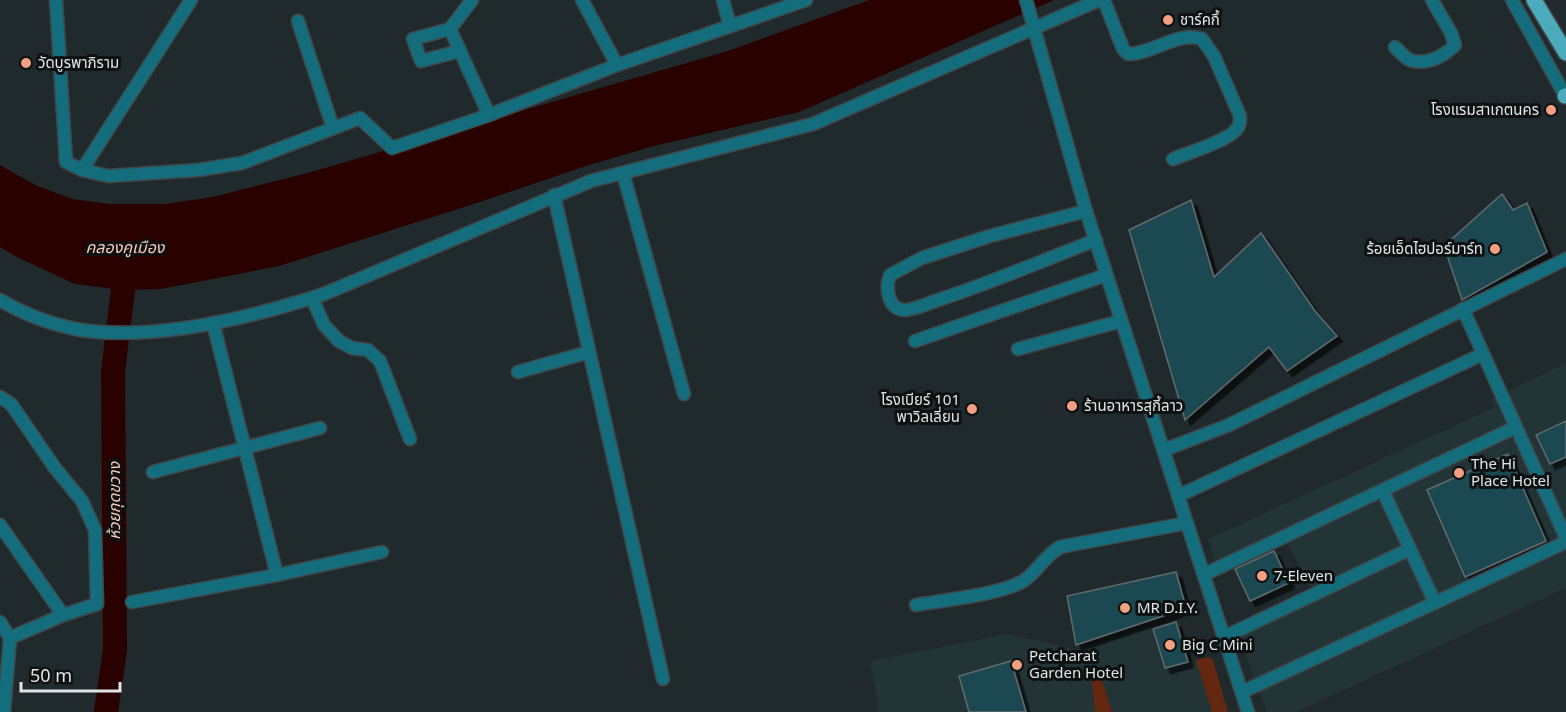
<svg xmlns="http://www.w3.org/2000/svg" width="1566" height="712" font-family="'Noto Sans','Noto Sans Thai',sans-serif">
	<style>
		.built { fill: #233437 }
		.green { fill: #64270f }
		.water { fill: #290200 }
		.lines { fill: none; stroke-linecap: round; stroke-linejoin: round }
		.river { stroke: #290200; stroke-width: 24 }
		.building { fill: #1f4951; stroke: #606a6c; stroke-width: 1.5; filter: url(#shadow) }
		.minor-casing { stroke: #3f4749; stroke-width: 15 }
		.major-casing { stroke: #3f4749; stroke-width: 18 }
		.minor { stroke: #136d7d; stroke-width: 12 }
		.major { stroke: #4caabd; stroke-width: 15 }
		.poi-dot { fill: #f39f82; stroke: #0d1112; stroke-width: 2 }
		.labels { text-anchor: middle; stroke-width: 6; stroke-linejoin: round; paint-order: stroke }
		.poi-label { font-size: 15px; fill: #e0e5e6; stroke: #0d1112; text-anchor: start }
		.water-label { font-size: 16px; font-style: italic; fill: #fccbba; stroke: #0d1112 }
	</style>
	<defs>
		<filter id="shadow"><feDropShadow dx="5.5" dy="5.5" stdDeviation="0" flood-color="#0009"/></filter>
	</defs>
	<rect width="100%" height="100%" fill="#20292b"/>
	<g class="built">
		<path d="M1566 363V588L1296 712H1267L1235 627 1311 589 1288 544 1220 576 1208 539 1495 407 1491 399Z"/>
		<path d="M1151 626 1164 669 1203 658 1220 712H872L879 710 870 661 1008 634 1077 650Z"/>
	</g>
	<g class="green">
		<path d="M1208 657 1213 660 1228 712H1212L1196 660Z"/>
		<path d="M1099 670 1112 712H1095L1091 673Z"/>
	</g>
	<path class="water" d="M869 0H1054L799 112 654 146 589 165 483 201 279 266 161 289 123 290 75 284 17 257 0 247V165L35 185 72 199 109 204H165L213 197 311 172 728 51Z"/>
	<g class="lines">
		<path class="river" d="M106 712 115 650 113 371 123 290"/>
	</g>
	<g class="building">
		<path d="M1502 194 1513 210 1527 203 1547 252 1462 300 1444 246Z"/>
		<path d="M1191 200 1214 277 1261 233 1315 311 1337 336 1287 371 1269 347 1185 420 1129 230Z"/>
		<path d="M1566 421V457L1550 464 1536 435Z"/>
		<path d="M1508 454 1546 541 1465 577 1427 490Z"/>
		<path d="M1274 551 1289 583 1250 601 1235 569Z"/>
		<path d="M1176 572 1185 604 1180 606 1181 610 1076 645 1067 596Z"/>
		<path d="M1176 622 1188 662 1165 668 1153 629Z"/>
		<path d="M1011 661 1026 712H969L959 676Z"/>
	</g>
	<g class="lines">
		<g class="minor-casing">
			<g id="minor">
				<path d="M56 0 66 162 82 170 108 176 198 170 242 163 360 118 392 148 489 115 617 65 806 0"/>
				<path d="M472 0 450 29 489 115"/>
				<path d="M582 0 617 65"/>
				<path d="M723 0 730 26"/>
				<path d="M1026 0 1086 211 1248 712"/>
				<path d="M1104 0 1123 49 1128 54C1153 54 1177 31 1202 39L1214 56 1240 116C1240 122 1240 126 1236 130 1227 141 1188 153 1173 159"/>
				<path d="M1512 0 1566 97"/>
				<path d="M298 21 333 128"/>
				<path d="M450 29 413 39 421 61 460 51"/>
				<path d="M1395 47C1399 51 1405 58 1410 60 1426 66 1444 56 1455 45L1451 33 1432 0"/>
				<path d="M82 170 191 0"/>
				<path d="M623 173 684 394"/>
				<path d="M554 195 663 679"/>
				<path d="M1086 211 990 236 922 258 890 275C885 288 888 311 906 310 917 309 931 302 941 299 993 282 1044 260 1096 240"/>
				<path d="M312 298 324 325 339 341 352 348 368 350 380 361 410 439"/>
				<path d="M0 300C24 314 53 325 81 330 156 341 253 317 324 294L591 181 813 124 1099 0"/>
				<path d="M1463 309 1566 538"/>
				<path d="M213 323 277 575"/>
				<path d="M915 341 1106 275"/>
				<path d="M1018 349 1121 321"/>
				<path d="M518 372 589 352"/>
				<path d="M0 397 11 404 55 468 82 501 95 530 97 604 63 615 10 638"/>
				<path d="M1164 450 1229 425 1566 259"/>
				<path d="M153 472 320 428"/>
				<path d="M1383 491 1435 603"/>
				<path d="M1178 496 1483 354"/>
				<path d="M0 525 63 615"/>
				<path d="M1205 574 1516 427"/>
				<path d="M132 602 277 575 382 552"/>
				<path d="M916 605C943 600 1007 594 1026 579 1039 569 1045 556 1060 547L1187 523"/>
				<path d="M0 622 10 638 4 712"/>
				<path d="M1224 637 1410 549"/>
				<path d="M1242 692 1566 542"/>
			</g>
		</g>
		<g class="major-casing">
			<g id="major">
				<path d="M1534 0 1566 53"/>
				<path d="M1565 96H1566"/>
			</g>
		</g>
		<use href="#minor" class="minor"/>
		<use href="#major" class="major"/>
	</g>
	<g class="poi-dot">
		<circle cx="1168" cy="20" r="6"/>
		<circle cx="26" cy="63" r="6"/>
		<circle cx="1551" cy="110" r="6"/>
		<circle cx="1495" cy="249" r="6"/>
		<circle cx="1072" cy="406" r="6"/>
		<circle cx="972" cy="409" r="6"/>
		<circle cx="1459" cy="473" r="6"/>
		<circle cx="1262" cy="576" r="6"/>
		<circle cx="1125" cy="608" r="6"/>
		<circle cx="1170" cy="645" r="6"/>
		<circle cx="1017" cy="665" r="6"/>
	</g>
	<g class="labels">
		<g class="poi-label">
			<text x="1180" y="25">ชาร์คกึ้</text>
			<text x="38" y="68">วัดบูรพาภิราม</text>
			<text x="1539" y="115" text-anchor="end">โรงแรมสาเกตนคร</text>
			<text x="1483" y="254" text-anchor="end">ร้อยเอ็ดไฮปอร์มาร์ท</text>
			<text x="960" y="405" text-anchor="end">โรงเบียร์ 101<tspan x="960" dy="17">พาวิลเลี่ยน</tspan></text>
			<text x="1084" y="411">ร้านอาหารสุกี้ลาว</text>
			<text x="1471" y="469">The Hi<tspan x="1471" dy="17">Place Hotel</tspan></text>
			<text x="1274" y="581">7-Eleven</text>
			<text x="1137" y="613">MR D.I.Y.</text>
			<text x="1182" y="650">Big C Mini</text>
			<text x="1029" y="661">Petcharat<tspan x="1029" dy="17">Garden Hotel</tspan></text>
		</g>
		<g class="water-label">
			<text x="125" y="253">คลองคูเมือง</text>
			<text transform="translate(114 501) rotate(-90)" y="6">ห้วยกุดขวาง</text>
		</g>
	</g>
	<path d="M21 682v9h99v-9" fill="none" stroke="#e0e5e6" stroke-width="3"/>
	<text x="30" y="682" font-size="18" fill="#e0e5e6" stroke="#0d1112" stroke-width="4.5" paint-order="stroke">50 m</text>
</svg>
